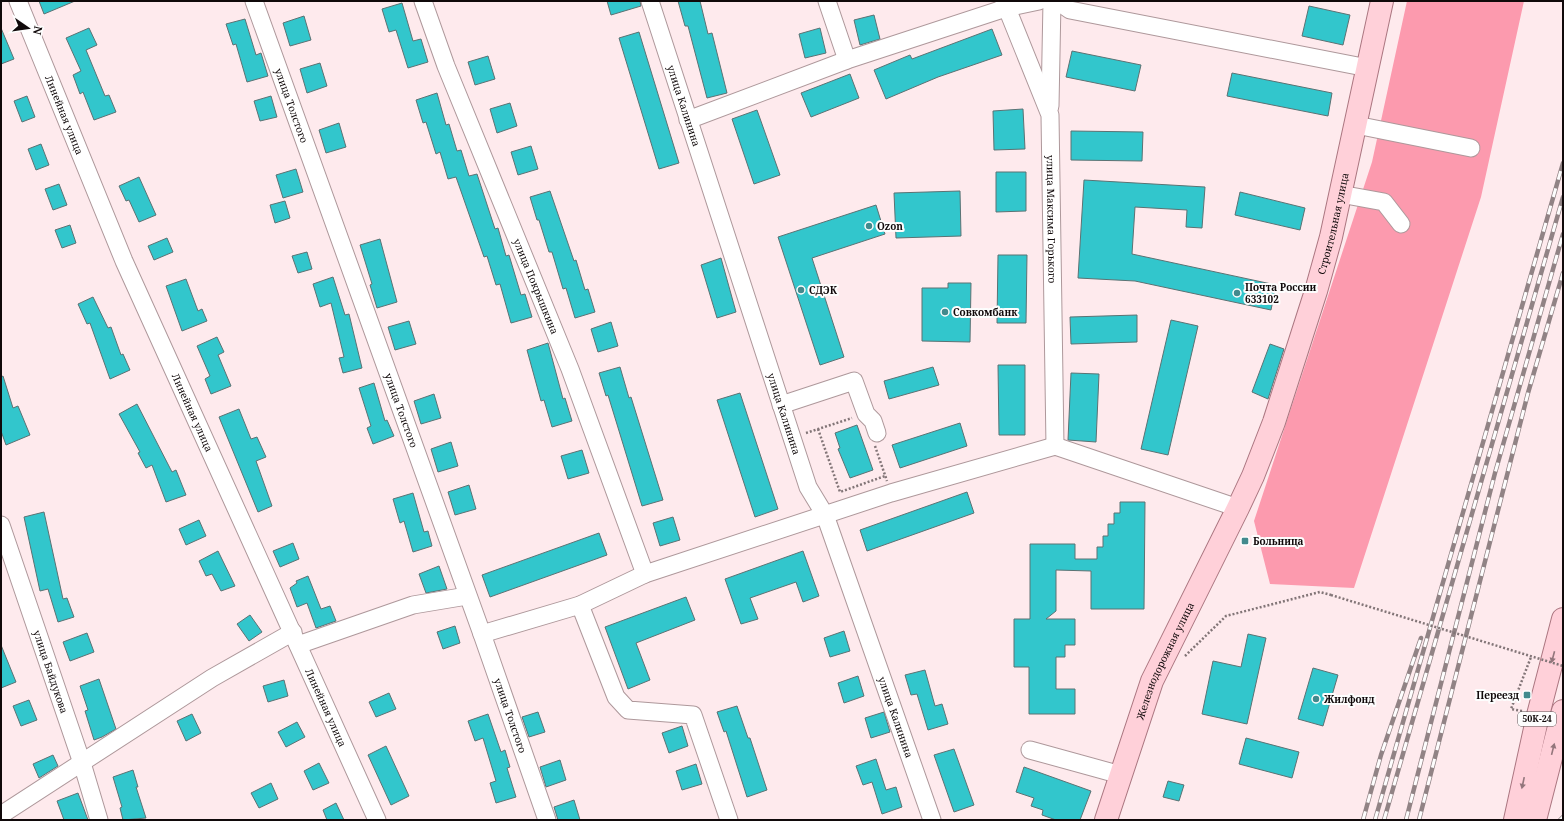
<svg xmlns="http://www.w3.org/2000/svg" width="1564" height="821" font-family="'Noto Serif',serif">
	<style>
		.forest { fill: #fc9aae }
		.building { fill: #32c6cc; stroke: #5b7273 }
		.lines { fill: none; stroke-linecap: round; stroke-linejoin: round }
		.minor-casing { stroke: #ae989b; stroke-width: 19 }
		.major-casing { stroke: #ab7680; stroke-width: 24 }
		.path { stroke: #827577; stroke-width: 2.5; stroke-dasharray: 2 2; stroke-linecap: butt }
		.minor { stroke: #fff; stroke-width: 17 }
		.major { stroke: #ffd0d9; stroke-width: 22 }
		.rail-casing { stroke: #918385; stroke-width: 4.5 }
		.rail { stroke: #fdfdfd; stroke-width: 3; stroke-dasharray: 9; stroke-linecap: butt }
		.path-bridge { stroke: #827577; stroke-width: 2.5; stroke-dasharray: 2 2; stroke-linecap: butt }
		.oneway { fill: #93767c }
		.poi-dot { fill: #428a8d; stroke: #fdfdfd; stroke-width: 1.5 }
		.labels { text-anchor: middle; stroke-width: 4; stroke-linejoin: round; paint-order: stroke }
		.shield { fill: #fdfdfd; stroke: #575253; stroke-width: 1 }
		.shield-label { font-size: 9px; font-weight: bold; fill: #10090a }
		.street-label { font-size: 10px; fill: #10090a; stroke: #fdfdfd }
		.poi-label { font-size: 10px; font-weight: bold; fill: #10090a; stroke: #fdfdfd; text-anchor: start }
	</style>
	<rect width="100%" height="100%" fill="#feeaed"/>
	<path class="forest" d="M1407 1H1524L1481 197 1354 588 1270 584 1254 521 1372 162Z"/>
	<g class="building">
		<path d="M39 1H75L44 14Z"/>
		<path d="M607 1H640L641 6 611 15Z"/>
		<path d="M678 1H700L708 34 712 33 727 93 707 98 688 26H685Z"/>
		<path d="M402 3 413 41 421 39 428 62 408 68 396 30 389 32 382 9Z"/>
		<path d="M1309 6 1350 15 1343 45 1302 36Z"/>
		<path d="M874 15 880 39 860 45 854 20Z"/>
		<path d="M304 16 311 40 290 46 283 23Z"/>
		<path d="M245 19 256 55 261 53 268 76 247 82 236 44 233 45 226 24Z"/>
		<path d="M1 28 14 59 1 64Z"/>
		<path d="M89 28 97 45 86 50 105 96 109 95 116 112 94 120 83 92 80 94 73 75 81 71 66 38Z"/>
		<path d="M820 28 826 53 805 58 799 34Z"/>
		<path d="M992 29 1002 55 938 77 886 99 874 70 910 55 912 59Z"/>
		<path d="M639 32 679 163 659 169 619 38Z"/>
		<path d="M1072 51 1141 65 1135 91 1066 77Z"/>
		<path d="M488 56 495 79 475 85 468 62Z"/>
		<path d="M320 63 327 86 307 93 300 69Z"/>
		<path d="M1232 73 1332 93 1328 116 1227 96Z"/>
		<path d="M850 74 859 98 811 117 801 93Z"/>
		<path d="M437 93 446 125 449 124 457 151 461 150 469 176 477 174 495 229 498 228 506 256 509 255 521 295 525 294 532 317 511 323 500 284 496 285 487 256 484 257 456 177 448 179 440 152 436 154 426 122 423 123 416 100Z"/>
		<path d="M27 96 35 117 22 122 14 101Z"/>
		<path d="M271 96 277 117 260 121 254 101Z"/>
		<path d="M510 103 517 126 497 133 490 109Z"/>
		<path d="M1023 109 1025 149 994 150 993 111Z"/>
		<path d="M757 110 780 175 754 184 732 119Z"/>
		<path d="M339 123 346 147 326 153 319 130Z"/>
		<path d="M1071 131 1143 132 1142 161 1071 160Z"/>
		<path d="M41 144 49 165 36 170 28 149Z"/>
		<path d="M531 146 538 169 518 175 511 152Z"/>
		<path d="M296 169 303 192 283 198 276 175Z"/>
		<path d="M996 172H1026V211L996 212Z"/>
		<path d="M139 177 156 215 139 222 129 200 126 201 119 186Z"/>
		<path d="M1084 180 1205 187 1202 228 1186 227 1187 210 1135 207 1132 254 1276 285 1271 310 1135 281 1078 278Z"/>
		<path d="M59 184 67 205 53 210 45 189Z"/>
		<path d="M550 191 574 261 576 260 585 290 588 289 595 312 575 318 566 288 563 289 552 252H549L539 220H537L530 197Z"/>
		<path d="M960 191 961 236 896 238 894 193Z"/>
		<path d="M1240 192 1305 208 1300 230 1235 215Z"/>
		<path d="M285 201 290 218 275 223 270 205Z"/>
		<path d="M876 205 885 234 812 258 844 357 820 365 778 237Z"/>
		<path d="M70 225 76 243 62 248 55 230Z"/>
		<path d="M167 238 173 252 154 260 148 246Z"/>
		<path d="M380 239 397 302 377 308 370 285 372 284 360 245Z"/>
		<path d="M307 252 312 269 298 273 292 256Z"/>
		<path d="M998 255H1027L1026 323H997Z"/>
		<path d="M721 258 736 312 717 318 701 265Z"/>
		<path d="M333 277 345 315 349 314 362 368 343 373 339 358 344 357 331 303 320 307 313 284Z"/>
		<path d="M186 279 198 311 202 309 207 321 182 331 166 286Z"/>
		<path d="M948 283H971L970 342 922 341V288H948Z"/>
		<path d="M93 297 108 328 111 327 121 355 123 354 130 370 110 379 90 323 87 324 78 304Z"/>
		<path d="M1137 315V342L1071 344 1070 317Z"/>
		<path d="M1171 320 1198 326 1168 455 1141 449Z"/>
		<path d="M409 321 416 344 395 350 388 327Z"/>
		<path d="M611 322 618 346 598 352 591 329Z"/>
		<path d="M217 337 224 352 218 355 231 386 211 394 205 379 210 376 197 346Z"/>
		<path d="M548 343 563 399 565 398 572 421 552 427 544 400 541 401 527 350Z"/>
		<path d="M1270 344 1284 349 1268 399 1252 392Z"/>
		<path d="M998 365H1025V435H999Z"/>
		<path d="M620 367 629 398 631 397 663 500 642 506 608 395 606 396 599 373Z"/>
		<path d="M933 367 939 385 889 399 884 381Z"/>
		<path d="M1071 373 1099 374 1096 442 1068 440Z"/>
		<path d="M3 376 13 408 18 406 30 435 6 445 1 431V377Z"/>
		<path d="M374 383 385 421 387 420 394 436 373 444 367 428 371 426 359 388Z"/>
		<path d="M740 393 778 509 755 517 717 400Z"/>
		<path d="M434 394 441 418 421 424 414 401Z"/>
		<path d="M137 404 172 472 176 470 186 495 166 502 152 465 146 468 138 453 140 452 119 414Z"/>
		<path d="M239 409 251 439 257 437 266 457 256 461 272 506 258 512 219 417Z"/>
		<path d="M960 423 967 446 900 468 892 445Z"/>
		<path d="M857 425 873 470 850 478 838 449 840 448 835 433Z"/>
		<path d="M451 442 458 466 438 472 431 449Z"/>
		<path d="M582 450 589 473 568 479 561 456Z"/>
		<path d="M469 485 476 509 455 515 448 492Z"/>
		<path d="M967 492 974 513 867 551 860 530Z"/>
		<path d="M413 493 424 532 428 531 432 546 413 552 404 521 400 523 393 499Z"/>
		<path d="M1120 502H1145L1144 609H1091V571L1056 570V611L1046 619H1075V645H1065V657H1056V689H1075V714H1029V667H1014V619H1030V544H1075V559H1097V547H1103V536H1108V524H1114V513H1120Z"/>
		<path d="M44 512 63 599 67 598 74 617 58 622 48 589 40 591 24 517Z"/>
		<path d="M673 517 680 540 660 546 653 523Z"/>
		<path d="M199 520 206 536 186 545 179 529Z"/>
		<path d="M599 533 607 555 490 597 482 575Z"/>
		<path d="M293 543 299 559 280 567 273 551Z"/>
		<path d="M218 551 235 586 221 591 212 574 206 576 199 561Z"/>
		<path d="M803 551 819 596 803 602 796 582 750 598 758 619 741 624 725 579Z"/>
		<path d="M439 566 447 589 426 593 419 574Z"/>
		<path d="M308 576 321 609 330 606 336 621 316 628 307 603 297 607 290 588 297 583 296 581Z"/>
		<path d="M686 597 695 620 636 643 650 680 628 689 605 627Z"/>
		<path d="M250 615 262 632 249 641 237 624Z"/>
		<path d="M455 626 460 643 443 649 437 632Z"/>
		<path d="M844 631 850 651 830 657 824 638Z"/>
		<path d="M87 633 94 652 70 661 63 642Z"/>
		<path d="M1248 634 1266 638 1247 724 1202 714 1213 661 1241 667Z"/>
		<path d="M1 645 16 682 1 688Z"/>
		<path d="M1313 668 1338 675 1323 726 1298 719Z"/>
		<path d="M925 670 935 706 942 704 948 724 928 730 917 694 911 695 905 675Z"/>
		<path d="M858 676 864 696 844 703 838 683Z"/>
		<path d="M99 679 116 729 102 737 94 740 85 711 88 710 80 686Z"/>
		<path d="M284 680 288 696 268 702 263 686Z"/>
		<path d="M389 693 396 709 376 717 369 702Z"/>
		<path d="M29 700 37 720 21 726 13 706Z"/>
		<path d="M737 706 748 738H750L767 790 747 797 726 731 724 732 717 712Z"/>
		<path d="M538 712 545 732 529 737 522 717Z"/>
		<path d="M884 712 890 732 871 738 865 718Z"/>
		<path d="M192 714 201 733 186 741 177 721Z"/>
		<path d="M488 714 501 752 505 750 510 767 507 768 516 797 496 803 490 783 496 781 483 738 475 741 468 721Z"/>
		<path d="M297 722 305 737 286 747 278 732Z"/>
		<path d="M682 726 688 746 669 753 662 733Z"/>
		<path d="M1246 738 1299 752 1292 778 1239 764Z"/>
		<path d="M386 746 409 796 391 805 368 755Z"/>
		<path d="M954 749 974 805 954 812 934 755Z"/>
		<path d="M53 755 58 766 39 778 33 764Z"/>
		<path d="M876 759 886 790 896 787 902 807 882 814 872 782 863 785 856 766Z"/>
		<path d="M560 760 566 780 546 787 540 767Z"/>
		<path d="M319 763 329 783 313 790 304 771Z"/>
		<path d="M696 764 702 784 682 790 676 771Z"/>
		<path d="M1024 767 1091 791 1080 820H1056L1042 815 1043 810 1031 806 1034 798 1016 792Z"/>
		<path d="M133 770 138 787H136L146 818 123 820 120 808 122 807 113 777Z"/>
		<path d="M1168 781 1184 785 1179 801 1163 797Z"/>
		<path d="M271 783 278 799 259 808 251 793Z"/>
		<path d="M78 793 88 820H64L57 801Z"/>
		<path d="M574 800 580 820H558L554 807Z"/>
		<path d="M336 803 344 820H327L323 810Z"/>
	</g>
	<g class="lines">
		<g class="minor-casing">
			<g id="minor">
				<path id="s1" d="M18 1 124 261 377 820"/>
				<path id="s2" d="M254 1 482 634 547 820"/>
				<path id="s3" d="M423 1 446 66 570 369 645 574"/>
				<path id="s4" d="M650 1 808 487 825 515 932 820"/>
				<path d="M827 1 847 60"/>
				<path id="s5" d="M1004 1 1050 115 1055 446"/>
				<path d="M1057 1 1070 10 1368 68"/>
				<path d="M1050 106 1052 1"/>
				<path d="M688 120 847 60 1006 8 1039 1"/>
				<path d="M1356 125 1471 148"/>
				<path d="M1340 194 1384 202 1401 224"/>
				<path d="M781 405 854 381 866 414 873 421 877 433"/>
				<path id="s6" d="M1 525 82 763 99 820"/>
				<path d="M580 605 616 697 628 710 693 715 729 820"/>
				<path d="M482 634 580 605 645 574 891 493 1055 446 1238 508"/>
				<path d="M298 645 413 605 467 596"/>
				<path d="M1030 750 1121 775"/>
				<path d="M1 815 212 678 293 632"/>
			</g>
		</g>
		<g class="major-casing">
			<g id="major">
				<path id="s7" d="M1106 820 1152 681 1238 508 1253 476 1274 422 1316 291 1331 237 1382 1"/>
				<path d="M1515 820 1538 715 1563 619"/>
				<path d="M1535 820 1563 711"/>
			</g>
		</g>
		<g class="path">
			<path d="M818 429 840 492 885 476"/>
			<path d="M806 433 852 418"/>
			<path d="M875 446 887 481"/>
			<path d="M1185 656 1226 616 1320 592 1331 595"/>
			<path d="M1522 711 1511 709 1531 657"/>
		</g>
		<use href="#minor" class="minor"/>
		<use href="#major" class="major"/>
		<g class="rail-casing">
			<g id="rail">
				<path d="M1363 820 1381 755 1421 638"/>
				<path d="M1375 820 1563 163"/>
				<path d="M1384 820 1563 197"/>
				<path d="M1406 820 1495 473 1563 234"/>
				<path d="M1419 820 1528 393 1563 273"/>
				<path d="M1560 820 1563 817"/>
			</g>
		</g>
		<use href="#rail" class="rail"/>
		<path class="path-bridge" d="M1331 595 1563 666"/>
	</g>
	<defs><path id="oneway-solid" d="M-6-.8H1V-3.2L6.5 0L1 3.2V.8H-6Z"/></defs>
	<g class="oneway">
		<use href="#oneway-solid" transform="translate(1553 657) rotate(105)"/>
		<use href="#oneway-solid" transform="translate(1553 749) rotate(-76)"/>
		<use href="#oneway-solid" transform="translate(1523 783) rotate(102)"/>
	</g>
	<g class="poi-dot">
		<circle cx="869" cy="226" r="4"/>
		<circle cx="801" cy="290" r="4"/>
		<circle cx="1237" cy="293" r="4"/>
		<circle cx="945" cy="312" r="4"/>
		<rect x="1241" y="537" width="8" height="8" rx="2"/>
		<rect x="1523" y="691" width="8" height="8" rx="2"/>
		<circle cx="1316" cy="699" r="4"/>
	</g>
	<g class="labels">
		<rect class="shield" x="1518" y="712" width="38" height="14" rx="3"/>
		<g class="shield-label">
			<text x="1537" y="722">50К-24</text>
		</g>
		<g class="street-label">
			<text dy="4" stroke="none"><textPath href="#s2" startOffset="111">улица Толстого</textPath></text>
			<text dy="4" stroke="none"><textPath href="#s4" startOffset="110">улица Калинина</textPath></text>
			<text dy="4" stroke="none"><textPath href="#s1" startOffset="123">Линейная улица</textPath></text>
			<text dy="4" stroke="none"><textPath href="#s5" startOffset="227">улица Максима Горького</textPath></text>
			<text dy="4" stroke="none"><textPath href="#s7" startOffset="640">Строительная улица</textPath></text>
			<text dy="4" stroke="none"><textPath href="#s3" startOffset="307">улица Покрышкина</textPath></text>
			<text dy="4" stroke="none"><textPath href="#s2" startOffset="435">улица Толстого</textPath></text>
			<text dy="4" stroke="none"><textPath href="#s1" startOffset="447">Линейная улица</textPath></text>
			<text dy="4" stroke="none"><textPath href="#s4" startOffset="434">улица Калинина</textPath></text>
			<text dy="4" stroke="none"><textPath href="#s7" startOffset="170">Железнодорожная улица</textPath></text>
			<text dy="4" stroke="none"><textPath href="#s6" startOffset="155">улица Байдукова</textPath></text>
			<text dy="4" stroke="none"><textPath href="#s1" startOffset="771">Линейная улица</textPath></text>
			<text dy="4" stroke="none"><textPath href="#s2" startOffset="759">улица Толстого</textPath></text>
			<text dy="4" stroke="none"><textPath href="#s4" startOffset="758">улица Калинина</textPath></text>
		</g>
		<g class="poi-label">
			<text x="877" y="230">Ozon</text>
			<text x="1245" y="291">Почта России<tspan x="1245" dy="12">633102</tspan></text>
			<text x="809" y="294">СДЭК</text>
			<text x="953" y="316">Совкомбанк</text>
			<text x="1253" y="545">Больница</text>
			<text x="1519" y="699" text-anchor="end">Переезд</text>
			<text x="1324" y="703">Жилфонд</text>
		</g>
	</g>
	<rect width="1564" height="821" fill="none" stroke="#10090a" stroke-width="4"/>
	<g transform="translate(28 28) rotate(103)" stroke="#fdfdfd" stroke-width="3" paint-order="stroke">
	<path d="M0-3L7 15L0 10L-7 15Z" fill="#10090a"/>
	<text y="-6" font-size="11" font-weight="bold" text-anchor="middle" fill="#10090a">N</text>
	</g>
</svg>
